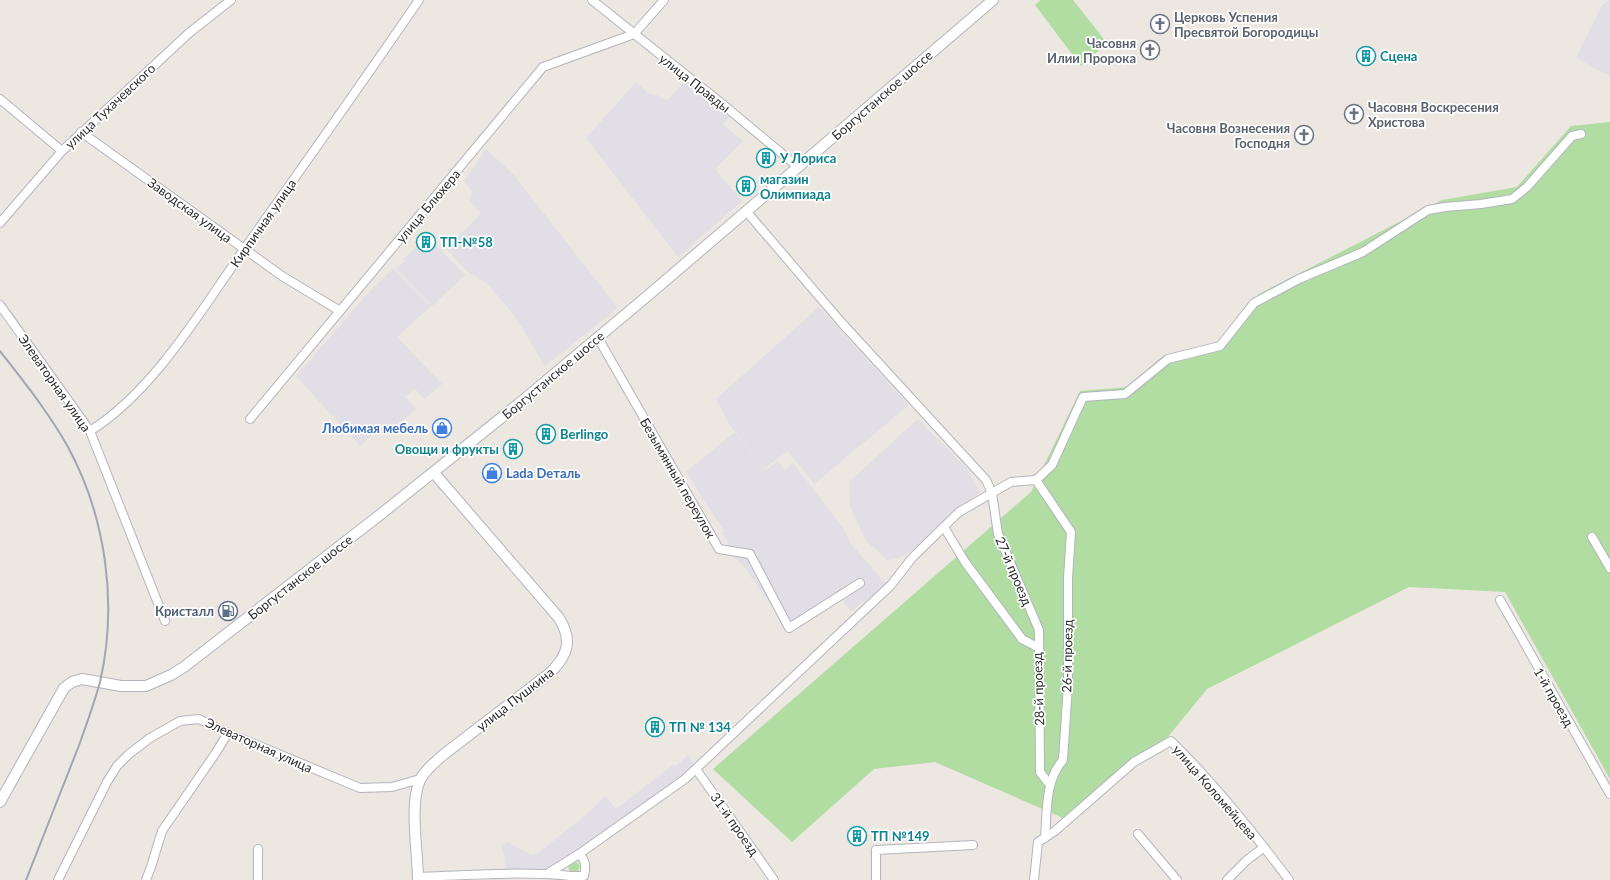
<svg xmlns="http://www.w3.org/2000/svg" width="1610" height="880" font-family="Lato,sans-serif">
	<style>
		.industrial { fill: #e1dfe5 }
		.green { fill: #b1dca2 }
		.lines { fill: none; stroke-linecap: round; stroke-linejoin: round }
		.minor-casing { stroke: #b3b4be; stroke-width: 10 }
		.tertiary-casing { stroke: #b3b4be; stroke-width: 12 }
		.minor { stroke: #fff; stroke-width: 8 }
		.tertiary { stroke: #fff; stroke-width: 10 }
		.rail { stroke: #a3a4b3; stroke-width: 2 }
		.labels { text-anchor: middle; stroke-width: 3.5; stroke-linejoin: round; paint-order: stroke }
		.worship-label { font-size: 13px; font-weight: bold; fill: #5b616d; stroke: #fff; text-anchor: start }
		.culture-label { font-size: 13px; font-weight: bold; fill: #0d838f; stroke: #fff; text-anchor: start }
		.street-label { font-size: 13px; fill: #2c2c2c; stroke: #fff }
		.shop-label { font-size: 13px; font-weight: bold; fill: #366cbe; stroke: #fff; text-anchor: end }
		.service-label { font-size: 13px; font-weight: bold; fill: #4e5e75; stroke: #fff; text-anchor: end }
	</style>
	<rect width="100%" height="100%" fill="#ece7e0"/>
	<g class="industrial">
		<path d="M1610 0V76L1576 58 1602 5Z"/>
		<path d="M636 82 648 93 657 95 667 101 684 82 729 117 723 125 743 141 715 169 742 201 678 257 586 138Z"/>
		<path d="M486 149 513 174 618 308 545 366 516 318 488 284 467 271 446 249 481 213 470 201 472 191 464 181Z"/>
		<path d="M433 242 465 275 432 306 396 269 405 261 403 259 419 244 426 250Z"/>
		<path d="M393 268 431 306 397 337 442 384 425 399 414 388 406 397 416 409 391 431 384 423 360 446 296 376 370 291Z"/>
		<path d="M819 307 909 405 814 484 788 451 765 468 729 424 716 399Z"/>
		<path d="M918 419 967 469 980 492 947 519 920 545 901 557 888 560 866 541 850 507 849 482Z"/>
		<path d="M735 432 766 470 778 461 785 470 793 463 844 529 851 544 887 585 851 611 842 600 798 629 782 621 742 564 730 554 727 541 722 534 724 531 686 472Z"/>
		<path d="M688 755 696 766 684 778 582 849 547 869 506 871 505 858 501 845 508 842 531 855 538 853 582 818 606 796 616 809 674 764 676 766Z"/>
	</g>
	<g class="green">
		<path d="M1041 0H1073L1107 43 1081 66 1035 5Z"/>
		<path d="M1610 122V779L1505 592 1409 587 1207 689 1167 738 1131 760 1063 818 935 762 874 769 792 842 713 769 1031 492 1080 391 1129 387 1158 360 1218 344 1259 294 1442 200 1517 187 1571 126Z"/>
		<circle cx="574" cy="867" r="5.5"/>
	</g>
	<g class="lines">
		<g class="minor-casing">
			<g id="minor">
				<path d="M592 0 726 107 798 167"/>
				<path d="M0 99 62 151"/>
				<path d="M81 132 282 276 340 311"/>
				<path d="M746 211 841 322 986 480 992 493 998 534 1039 630 1040 772 1050 785"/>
				<path d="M0 223 62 151 189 33 231 0"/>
				<path d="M0 305 90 431 165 621"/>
				<path d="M598 338 719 549 750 554 789 628 860 583"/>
				<path d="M250 419 543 67 634 34 664 0"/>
				<path d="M90 431C154 391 202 309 245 248 304 165 362 83 419 0"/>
				<path d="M1036 480 1071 532 1068 578V685L1063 760C1045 780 1047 812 1045 838"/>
				<path d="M944 527 965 562 1022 639 1039 648"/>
				<path d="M1592 537 1610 568"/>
				<path d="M1500 600 1610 794"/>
				<path d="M696 769 774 880"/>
				<path d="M1138 834 1177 880"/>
				<path d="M547 874 579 854 685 779 891 585 912 558 959 512 1011 482 1036 480 1052 465 1083 397 1125 394 1168 359 1220 346 1254 303 1299 279 1363 252 1428 210 1445 207 1481 204 1512 199 1527 187 1572 136 1581 134"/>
				<path d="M571 876H584C586 867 586 860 579 854"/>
				<path d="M418 877C469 875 520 871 571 876L572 880"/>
				<path d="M58 880 107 782 117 766 129 754 150 738 180 721 199 719 228 733 360 788 392 787 420 779"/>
				<path d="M146 880 151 867 162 831 215 754 228 733"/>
				<path d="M258 880V849"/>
				<path d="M876 880V850L973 845"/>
				<path d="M1034 880 1038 842 1055 831 1134 762 1171 741C1214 783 1253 832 1289 880"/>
				<path d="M1227 880 1247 860 1263 848"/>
			</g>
		</g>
		<g class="tertiary-casing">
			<g id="tertiary">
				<path d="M0 802 64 688 72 682 82 679 121 686H146L171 675 184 667 381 514 516 406 645 298 993 0"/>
				<path d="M418 880C418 852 409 805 420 780 425 770 435 762 443 755L550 673C568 655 573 641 559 618L434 473"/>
			</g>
		</g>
		<use href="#minor" class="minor"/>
		<use href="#tertiary" class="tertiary"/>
		<path class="rail" d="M0 351C24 382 49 413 68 447 106 517 118 604 100 682 94 704 86 726 78 748 61 792 43 836 26 880"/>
	</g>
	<defs>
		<g id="church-ring" transform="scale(1)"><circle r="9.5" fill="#fff" stroke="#6b7280" stroke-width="1.5"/><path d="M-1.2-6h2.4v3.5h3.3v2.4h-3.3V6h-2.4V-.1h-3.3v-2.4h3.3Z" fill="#6b7280"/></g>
		<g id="building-ring" transform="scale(1)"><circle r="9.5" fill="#fff" stroke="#0f9aa8" stroke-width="1.5"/><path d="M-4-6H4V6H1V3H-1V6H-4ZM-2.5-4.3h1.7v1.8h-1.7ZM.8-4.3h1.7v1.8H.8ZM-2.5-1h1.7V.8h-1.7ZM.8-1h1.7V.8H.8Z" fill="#0f9aa8"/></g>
		<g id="shop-ring" transform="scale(1)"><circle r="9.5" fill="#fff" stroke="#3f7fe0" stroke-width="1.5"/><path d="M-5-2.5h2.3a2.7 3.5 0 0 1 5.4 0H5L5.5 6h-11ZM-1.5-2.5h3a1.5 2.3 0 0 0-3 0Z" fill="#3f7fe0"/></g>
		<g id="fuel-ring" transform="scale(1)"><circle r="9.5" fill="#fff" stroke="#5c6f8a" stroke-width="1.5"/><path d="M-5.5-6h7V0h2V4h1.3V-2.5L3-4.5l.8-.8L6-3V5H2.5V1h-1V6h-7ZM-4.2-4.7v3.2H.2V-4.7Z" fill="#5c6f8a"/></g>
	</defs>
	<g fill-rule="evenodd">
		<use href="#church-ring" x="1160" y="24"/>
		<use href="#church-ring" x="1150" y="50"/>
		<use href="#building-ring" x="1366" y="56"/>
		<use href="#church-ring" x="1354" y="114"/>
		<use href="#church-ring" x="1304" y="135"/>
		<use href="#building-ring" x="766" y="158"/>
		<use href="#building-ring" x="746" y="186"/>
		<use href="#building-ring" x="426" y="242"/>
		<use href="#shop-ring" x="442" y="428"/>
		<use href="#building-ring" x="546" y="434"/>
		<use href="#building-ring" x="513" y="449"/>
		<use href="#shop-ring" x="492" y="473"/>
		<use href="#fuel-ring" x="228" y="611"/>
		<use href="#building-ring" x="655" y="727"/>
		<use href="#building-ring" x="857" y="836"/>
	</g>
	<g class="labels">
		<g class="worship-label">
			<text x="1174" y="22">Церковь Успения<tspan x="1174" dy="15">Пресвятой Богородицы</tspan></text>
			<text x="1136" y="48" text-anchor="end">Часовня<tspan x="1136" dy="15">Илии Пророка</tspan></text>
			<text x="1368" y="112">Часовня Воскресения<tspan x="1368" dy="15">Христова</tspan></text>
			<text x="1290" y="133" text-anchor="end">Часовня Вознесения<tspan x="1290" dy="15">Господня</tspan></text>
		</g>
		<g class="culture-label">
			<text x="1380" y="61">Сцена</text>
			<text x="780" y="163">У Лориса</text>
			<text x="760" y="184">магазин<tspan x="760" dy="15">Олимпиада</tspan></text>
			<text x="440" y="247">ТП-№58</text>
			<text x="560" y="439">Berlingo</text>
			<text x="499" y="454" text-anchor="end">Овощи и фрукты</text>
			<text x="669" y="732">ТП № 134</text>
			<text x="871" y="841">ТП №149</text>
		</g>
		<g class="street-label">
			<text transform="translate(695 83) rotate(38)" y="5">улица Правды</text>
			<text transform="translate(882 95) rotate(-41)" y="5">Боргустанское шоссе</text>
			<text transform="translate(110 106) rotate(-43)" y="5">улица Тухачевского</text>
			<text transform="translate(428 206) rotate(-50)" y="5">улица Блюхера</text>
			<text transform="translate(190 210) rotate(36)" y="5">Заводская улица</text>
			<text transform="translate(263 223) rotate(-55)" y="5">Кирпичная улица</text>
			<text transform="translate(553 375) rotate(-40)" y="5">Боргустанское шоссе</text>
			<text transform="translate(55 383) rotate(55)" y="5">Элеваторная улица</text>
			<text transform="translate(678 478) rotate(60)" y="5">Безымянный переулок</text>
			<text transform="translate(1014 571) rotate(67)" y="5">27-й проезд</text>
			<text transform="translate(300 577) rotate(-38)" y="5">Боргустанское шоссе</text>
			<text transform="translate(1067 656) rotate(-89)" y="5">26-й проезд</text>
			<text transform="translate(1038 689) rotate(-92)" y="5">28-й проезд</text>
			<text transform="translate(1554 697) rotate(60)" y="5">1-й проезд</text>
			<text transform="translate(515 699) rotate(-38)" y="5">улица Пушкина</text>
			<text transform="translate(259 745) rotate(24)" y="5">Элеваторная улица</text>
			<text transform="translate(1215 792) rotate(49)" y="5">улица Коломейцева</text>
			<text transform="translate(735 824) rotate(55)" y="5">31-й проезд</text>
		</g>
		<g class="shop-label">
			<text x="428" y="433">Любимая мебель</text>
			<text x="506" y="478" text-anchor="start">Lada Dеталь</text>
		</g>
		<g class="service-label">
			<text x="214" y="616">Кристалл</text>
		</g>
	</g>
</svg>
